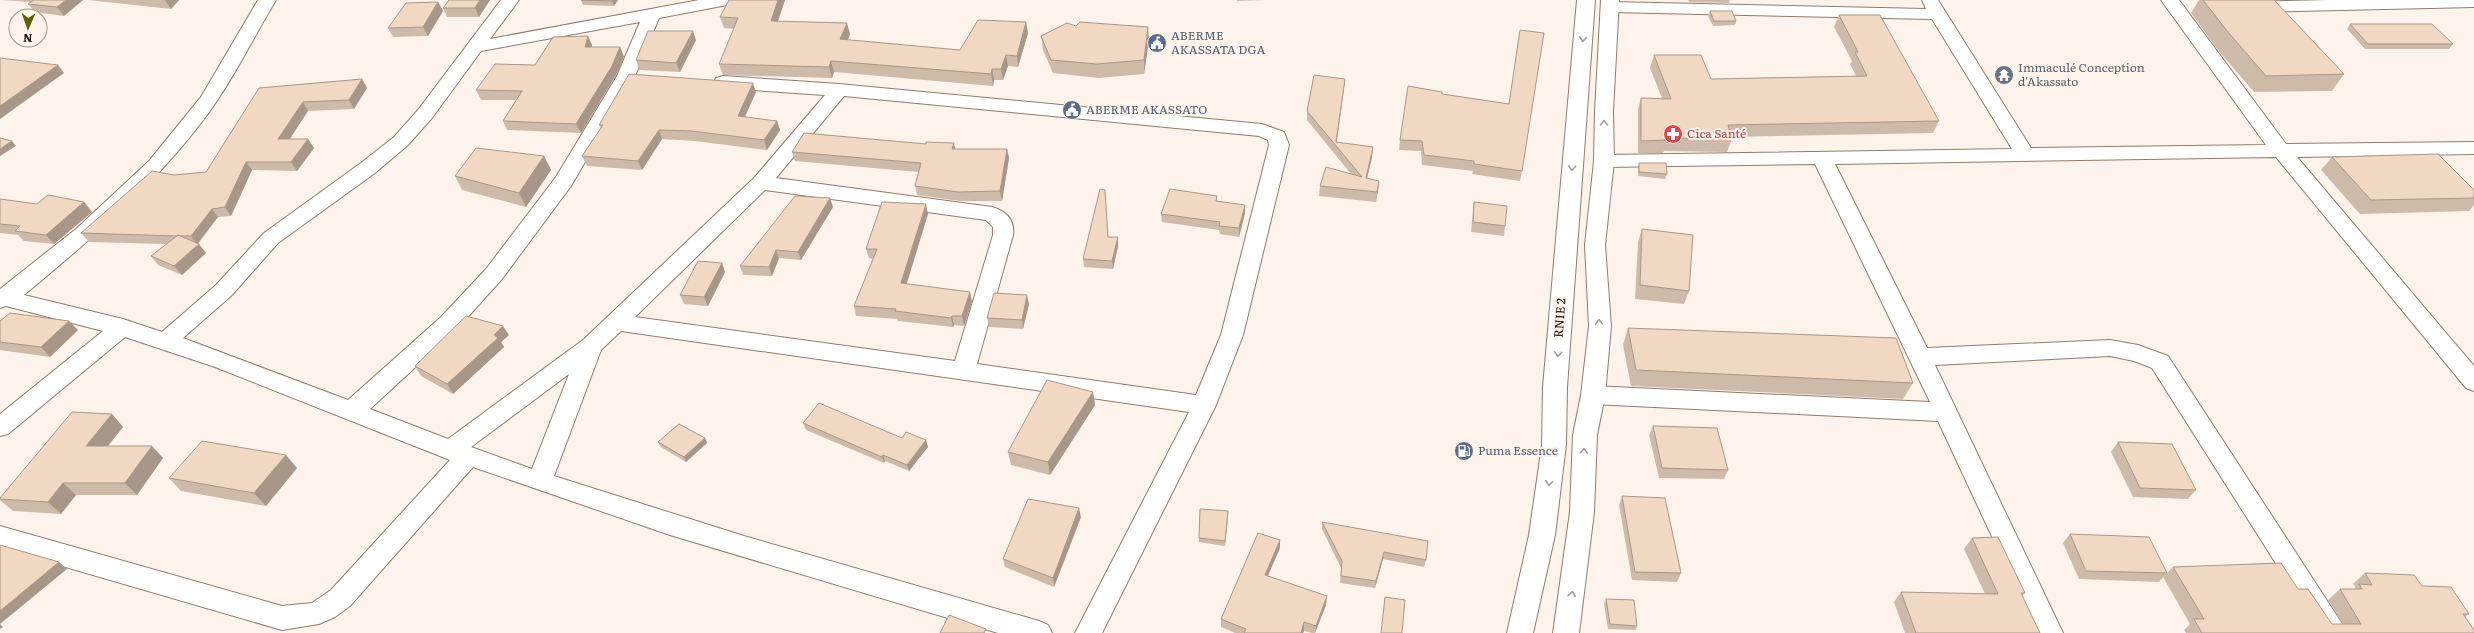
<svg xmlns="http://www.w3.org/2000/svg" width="2474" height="633" font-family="Literata,serif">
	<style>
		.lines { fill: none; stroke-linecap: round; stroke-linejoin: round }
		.minor-casing { stroke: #927b69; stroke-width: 2 }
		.trunk-casing { stroke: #927b69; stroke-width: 2 }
		.minor { fill: #fff; fill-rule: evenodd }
		.trunk { fill: #fff; fill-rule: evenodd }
		.wall { fill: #cebaa8 }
		.shaded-wall { fill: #a89788 }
		.building { fill: #f0d8c3; stroke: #a89788 }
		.oneway { stroke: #a19e9b }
		.labels { text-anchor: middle; stroke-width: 4; stroke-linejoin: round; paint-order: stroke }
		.service-label { font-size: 12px; fill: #4e5e75; stroke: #fdf3eb; text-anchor: start }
		.worship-label { font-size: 12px; fill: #5b616d; stroke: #fdf3eb; text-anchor: start }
		.health-label { font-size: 12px; fill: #be3a42; stroke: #fdf3eb; text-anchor: start }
		.street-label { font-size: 12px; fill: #140c06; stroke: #fdf3eb }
	</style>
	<rect width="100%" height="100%" fill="#fdf3eb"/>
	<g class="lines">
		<g class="minor-casing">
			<g id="minor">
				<path d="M258 0H276C252 40 232 82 204 119 153 187 89 241 24 295L123 319 162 332 216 285 264 233 361 163 394 137 418 110 501 0H519L490 39 699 0H736L733 4 727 5 659 18 635 76 571 186 502 279 457 329 370 409 448 439 583 340 754 178 825 95 723 88 716 86 714 82 716 78 723 76 839 84 1262 124 1284 132 1289 145 1243 335 1216 405 1102 633H1075L1189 412 621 331 601 350 554 476 744 536 1039 621 1048 625 1052 633H998L670 535 473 467 350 606 335 617 319 624 282 630 0 548V526L282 606 312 603 331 590 450 460 215 367 125 337 8 434 0 436V414L103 331 6 306 0 308V289L76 229 149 161 201 97ZM640 22 617 76 556 177 486 269 441 317 348 400 183 338 232 295 278 243 375 173 408 145 432 118 481 51ZM844 96 1259 136 1268 140 1269 145 1221 335 1196 395 977 364 1013 235C1015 220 1006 211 992 207L776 178ZM765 190 986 220 993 227V235L955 361 635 317ZM569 374 532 469 471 447Z"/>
				<path d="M1922 0H1938L2031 148 2266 145 2161 0H2179L2286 144 2474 142V154L2297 157 2474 366V391L2466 388 2276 157 1835 164 1927 348 2110 340 2138 345 2168 356 2348 633H2320L2152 368 2134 361 2110 356 1935 365 2063 633H2037L1938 421 1593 404 1585 401 1581 395 1585 389 1593 386 1930 402 1815 164 1604 167 1597 166 1594 161 1597 156 1604 155 2012 149 1932 19 1610 12 1604 11 1601 7 1604 3 1610 2 1926 9Z"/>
				<path d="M2330 0H2474V7L2249 12 2243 11 2240 7 2243 3 2249 2Z"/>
			</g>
		</g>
		<g class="trunk-casing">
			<g id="trunk">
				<path d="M1577 0H1595L1567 387 1566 445 1555 535 1533 633H1507L1529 535 1542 445 1543 387Z"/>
				<path d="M1601 0H1619L1613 111 1614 161 1605 245 1611 326 1605 395 1597 435 1594 512 1579 633H1553L1570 512 1573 435 1581 395 1589 326 1585 245 1594 161 1595 111Z"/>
			</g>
		</g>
		<use href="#minor" class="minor"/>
		<use href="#trunk" class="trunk"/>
	</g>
	<g class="wall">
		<path d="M0 0H83L64 16 35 12 28 4 31 2Z"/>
		<path d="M88 0H179L171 9Z"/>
		<path d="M449 0H490L479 17H447L443 8Z"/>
		<path d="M581 0H618L614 6 583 5Z"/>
		<path d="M785 0 778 21 850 34 848 40 960 50 1026 22 1028 33 1018 67 1008 66 1003 80H994L993 86 834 72 832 78 723 75 719 64 734 29 724 28 720 17Z"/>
		<path d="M1237 0H1266L1237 1Z"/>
		<path d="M1688 0H1730L1729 3 1689 2Z"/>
		<path d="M2199 0H2274L2344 74 2332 91 2254 92 2217 49 2191 13Z"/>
		<path d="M438 2 443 11 428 36 393 37 388 28Z"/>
		<path d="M1710 11 1736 21 1735 25 1713 26 1708 16Z"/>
		<path d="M1839 15 1939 121 1933 133 1731 137 1732 139 1727 152 1664 151 1663 153H1638V110L1641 98H1662L1650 68 1654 55 1711 79 1856 76 1850 64 1852 61 1834 27Z"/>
		<path d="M2350 24 2453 44 2449 49H2365L2347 29Z"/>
		<path d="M1076 26 1149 40 1144 74 1099 78 1053 73 1043 50 1041 36Z"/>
		<path d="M696 40 680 72 639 70 636 60Z"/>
		<path d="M592 45V47H620L624 57 616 75 581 133 507 130 503 121 516 100H481L476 90 535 65Z"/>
		<path d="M362 79 367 88 354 109 308 111 289 139H308L314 148 297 171 252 170 231 216 218 217 198 244 206 253 182 275 158 265 151 256 166 244 89 242 81 233 174 175 206 172 259 88Z"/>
		<path d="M1345 79 1337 142 1372 157 1367 178 1379 181 1376 202 1319 196 1320 186 1351 174 1307 120V111Z"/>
		<path d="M756 92 745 117 777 121 780 130 767 150 695 141 662 139 642 170 587 166 582 156 601 129 599 125Z"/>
		<path d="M1442 94 1522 171 1520 181 1472 174 1473 171 1422 165 1421 151 1399 150 1400 140Z"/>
		<path d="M955 149H1007L1009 158 1002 201H960L917 195 915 186 918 172 795 161 792 152Z"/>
		<path d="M544 156 551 170 526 207 462 190 455 176Z"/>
		<path d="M2332 157 2474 190V205L2469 211 2360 214 2321 170Z"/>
		<path d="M1639 163 1667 174 1665 179 1638 176V168Z"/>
		<path d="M1105 190 1108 237 1118 246 1113 269 1084 267 1083 259Z"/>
		<path d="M0 199 37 204 84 202 92 212 54 244 24 241 18 235 0 233Z"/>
		<path d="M1217 201 1245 205V213L1239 237 1220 234 1219 230 1162 222 1161 214Z"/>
		<path d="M1474 202 1505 226 1504 236 1471 232 1473 211Z"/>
		<path d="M833 207 801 260 779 258 772 276 743 275 740 266Z"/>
		<path d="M928 214 906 284 972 301 964 326 954 325 953 327 898 321 897 319 856 316 854 306 874 259 869 258 866 249Z"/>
		<path d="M1642 229 1689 291 1684 304 1635 299 1638 242Z"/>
		<path d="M722 263 725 272 708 306 684 304 680 295Z"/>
		<path d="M1029 304 1023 329 989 327 987 318Z"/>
		<path d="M0 321 78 330 50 357 0 350Z"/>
		<path d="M1628 328 1913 383 1903 399 1631 386 1623 345Z"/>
		<path d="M509 335 501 342 504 347 453 394 421 376 415 366Z"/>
		<path d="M1093 392 1095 405 1050 475 1011 465 1008 452Z"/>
		<path d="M112 414 123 427 108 446 163 458 137 495H76L61 514 13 511 0 500V498Z"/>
		<path d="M803 423 902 438 926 440 928 447 909 471 885 461 884 463 806 430Z"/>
		<path d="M1653 426 1728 470 1724 479 1659 478 1649 435Z"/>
		<path d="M705 438 707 443 686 462 661 447 658 442Z"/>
		<path d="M2118 442 2196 490 2188 499 2133 497 2111 452Z"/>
		<path d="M297 468 266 506 181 491 169 478Z"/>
		<path d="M1622 496 1681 573 1677 582 1632 580 1619 505Z"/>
		<path d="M1228 516 1225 546 1199 542V538Z"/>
		<path d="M1081 517 1054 587 1005 567 1003 559Z"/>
		<path d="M1322 522 1426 560 1424 567 1383 559 1375 588 1340 583 1341 568 1322 529Z"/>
		<path d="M2070 534 2167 573 2159 582 2079 579 2063 543Z"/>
		<path d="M1972 538 2025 593 2022 596 2040 633H1905L1894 602 1901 592 1985 594 1964 549Z"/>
		<path d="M1280 548 1268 576 1327 596 1326 605 1315 633H1312L1304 631 1303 633H1235L1221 627V619Z"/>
		<path d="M2173 567 2298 589 2332 624H2343L2328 600 2340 589H2354L2356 588 2353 584 2365 573 2422 586 2469 614 2465 617 2474 633H2186L2184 630 2190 624 2163 577Z"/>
		<path d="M1606 599 1637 626 1636 630 1608 629 1604 604Z"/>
	</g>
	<g class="shaded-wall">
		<path d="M66 0H83L64 16 57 7Z"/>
		<path d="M165 0H179L171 9Z"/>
		<path d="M480 0H490L479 17 475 8Z"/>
		<path d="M613 0H618L614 6 612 1Z"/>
		<path d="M778 0H785L774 32 771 21Z"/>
		<path d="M438 2 443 11 428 36 423 27Z"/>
		<path d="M1026 22 1028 33 1018 67 1017 56Z"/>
		<path d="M847 23 850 34 843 50 840 39Z"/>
		<path d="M1148 27 1149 40 1144 74V60Z"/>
		<path d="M693 31 696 40 680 72 676 63Z"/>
		<path d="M588 36 592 45 589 56 585 47Z"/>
		<path d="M620 47 624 57 616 75 581 133 576 124Z"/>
		<path d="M1006 55 1008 66 1003 80 1001 69Z"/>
		<path d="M831 61 834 72 832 78 829 67Z"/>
		<path d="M58 65 64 73 0 119V106Z"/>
		<path d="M992 69 994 80 993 86 991 74Z"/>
		<path d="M362 79 367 88 354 109 349 100Z"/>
		<path d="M1345 79 1344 88 1336 146V142Z"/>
		<path d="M753 83 756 92 741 125 738 116Z"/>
		<path d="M303 102 308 111 284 148 278 139Z"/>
		<path d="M777 121 780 130 767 150 764 140Z"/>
		<path d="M659 130 662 139 642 170 638 161Z"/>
		<path d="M308 139 314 148 297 171 291 162Z"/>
		<path d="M12 141 16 146 0 156V149Z"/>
		<path d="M954 143 956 152 952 149Z"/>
		<path d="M1373 147 1372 157 1365 187 1366 178Z"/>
		<path d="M1007 149 1009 158 1002 201 1000 191Z"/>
		<path d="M544 156 551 170 526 207 519 193Z"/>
		<path d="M246 162 252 170 231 216 225 207Z"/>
		<path d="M1379 181 1378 191 1376 202 1377 192Z"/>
		<path d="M830 198 833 207 801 260 798 252Z"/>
		<path d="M84 202 92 212 54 244 46 235Z"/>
		<path d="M926 204 928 214 904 293 901 283Z"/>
		<path d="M1245 205V213L1239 237V228Z"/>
		<path d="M212 209 218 217 197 244 191 236Z"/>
		<path d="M1118 237V246L1113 269 1112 261Z"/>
		<path d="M199 244 206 253 182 275 174 266Z"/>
		<path d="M776 250 779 258 772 276 769 267Z"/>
		<path d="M722 263 725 272 708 306 704 297Z"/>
		<path d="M970 292 972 301 964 326 962 316Z"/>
		<path d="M1027 295 1029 304 1023 329 1022 320Z"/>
		<path d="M952 316 954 325 953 327 951 318Z"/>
		<path d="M69 321 78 330 50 357 41 347Z"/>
		<path d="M503 326 509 335 501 342 504 347 453 394 447 384 494 335Z"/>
		<path d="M1093 392 1095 405 1050 475 1048 462Z"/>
		<path d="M112 414 123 427 98 458 86 446Z"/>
		<path d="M705 438 707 443 686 462 684 457Z"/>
		<path d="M926 440 928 447 909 471 907 465Z"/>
		<path d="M152 446 163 458 137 495 125 483Z"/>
		<path d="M286 455 297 468 266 506 254 493Z"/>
		<path d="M883 455 885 461 884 463 882 457Z"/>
		<path d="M63 483 76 495 61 514 48 502Z"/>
		<path d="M1079 508 1081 517 1054 587 1053 578Z"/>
		<path d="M1228 511V516L1225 546V541Z"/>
		<path d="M1280 540V548L1264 584 1265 575Z"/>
		<path d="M1384 552 1383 559 1375 588 1376 581Z"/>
		<path d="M59 562 67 569 0 624 3 627 0 629V611Z"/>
		<path d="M1327 596 1326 605 1315 633 1316 626Z"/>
		<path d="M1304 622V631L1303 633H1301Z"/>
	</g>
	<g class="building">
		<path d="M34 0H66L57 7 28 4Z"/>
		<path d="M449 0H480L475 8H443Z"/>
		<path d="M581 0H613L612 1Z"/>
		<path d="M729 0H778L771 21 847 23 840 39 960 50 978 20 1026 22 1017 56 1006 55 1001 69H992L991 74 831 61 829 67 719 64 738 18 720 17Z"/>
		<path d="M2203 0H2274L2344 74 2266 76 2228 32Z"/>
		<path d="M438 2 423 27 388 28 406 3Z"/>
		<path d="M1710 11H1732L1736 21H1714Z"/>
		<path d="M1839 15H1880L1939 121 1728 125 1732 139 1667 138V140L1641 141V98L1671 99 1654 55H1701L1711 79 1867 76 1855 52H1858Z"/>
		<path d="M1080 22 1148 27 1144 60 1097 64 1051 60 1041 36 1067 23 1076 26Z"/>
		<path d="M2350 24H2432L2453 44H2368Z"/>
		<path d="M1520 30 1544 33 1522 171 1474 164V161L1424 155 1422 141 1400 140 1408 86 1442 92V94L1509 104Z"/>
		<path d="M648 31H693L676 63 636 60Z"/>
		<path d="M588 36 585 47H620L612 66 576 124 503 121 522 91 476 90 495 64 535 65 553 37Z"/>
		<path d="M0 58 58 65 0 106Z"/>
		<path d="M629 74 753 83 738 116 777 121 764 140 692 131 659 130 638 161 582 156 603 125H599Z"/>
		<path d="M1314 75 1345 79 1336 142 1373 147 1366 178 1379 181 1377 192 1320 186 1326 167 1362 177 1307 111Z"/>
		<path d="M362 79 349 100 303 102 278 139H308L291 162H246L225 207 212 209 191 236H180L178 235 177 236 81 233 152 171 174 175 206 172 259 88Z"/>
		<path d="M804 133 926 144V142L954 143 952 149H1007L1000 191 958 192 915 186 921 163 792 152Z"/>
		<path d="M0 138 12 141 0 149Z"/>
		<path d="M476 148 544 156 519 193 455 176Z"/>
		<path d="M2438 154 2474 190V198L2371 200 2332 157Z"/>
		<path d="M1639 163H1666L1667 174 1639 172Z"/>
		<path d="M1100 189 1105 190 1108 237H1118L1112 261 1083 259Z"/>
		<path d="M1170 189 1217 196 1216 201 1245 205 1239 228 1219 226 1220 222 1161 214Z"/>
		<path d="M48 195 84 202 46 235 15 231 20 226 0 224V199L37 204Z"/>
		<path d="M795 196 830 198 798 252 776 250 769 267 740 266Z"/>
		<path d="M882 202 926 204 901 283 970 292 962 316H952L951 318 895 311 896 309 854 306 877 249H866Z"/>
		<path d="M1474 202 1507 206 1505 226 1473 222Z"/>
		<path d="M1642 229 1693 235 1689 291 1640 285Z"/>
		<path d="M178 235 199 244 174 266 151 256Z"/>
		<path d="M698 261 722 263 704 297 680 295Z"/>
		<path d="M994 293 1027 295 1022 320 987 318Z"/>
		<path d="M10 313 69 321 41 347 0 342V321Z"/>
		<path d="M466 316 503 326 494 335 498 338 447 384 415 366Z"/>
		<path d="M1628 328 1896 338 1913 383 1636 370Z"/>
		<path d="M1047 380 1093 392 1048 462 1008 452Z"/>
		<path d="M819 403 902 438 906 432 926 440 907 465 883 455 882 457 803 423Z"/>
		<path d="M72 412 112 414 86 446H152L125 483H63L48 502 0 499V498Z"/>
		<path d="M679 424 705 438 684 457 658 442Z"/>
		<path d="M1653 426 1717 428 1728 470 1662 468Z"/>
		<path d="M202 441 286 455 254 493 169 478Z"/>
		<path d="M2118 442 2172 444 2196 490 2140 488Z"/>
		<path d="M1622 496 1665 498 1681 573 1635 572Z"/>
		<path d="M1028 499 1079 508 1053 578 1003 559Z"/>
		<path d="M1200 509 1228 511 1225 541 1199 538Z"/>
		<path d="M1322 522 1428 541 1426 560 1384 552 1376 581 1341 576 1342 561Z"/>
		<path d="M1258 533 1280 540 1265 575 1327 596 1316 626 1304 622 1301 633H1244L1246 629 1221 619Z"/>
		<path d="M2070 534 2149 537 2167 573 2086 571Z"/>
		<path d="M1998 537 2025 593H2021L2040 633H1916L1901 592 1998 594 1972 538Z"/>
		<path d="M0 545 59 562 0 611Z"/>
		<path d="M2281 563 2298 589H2308L2332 624H2361L2340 589H2362L2359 584 2372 585 2365 573 2414 575 2422 586 2451 587 2469 614H2463L2474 630V633H2202L2194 619H2204L2173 567Z"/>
		<path d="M1385 597 1405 600 1402 633H1381Z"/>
		<path d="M1606 599 1634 600 1637 626 1610 624Z"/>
		<path d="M949 615 986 629 984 633H940Z"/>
	</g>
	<defs><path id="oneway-chevron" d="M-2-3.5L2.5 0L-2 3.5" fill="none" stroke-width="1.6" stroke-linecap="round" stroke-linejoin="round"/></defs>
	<g class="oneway">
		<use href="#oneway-chevron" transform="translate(1583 39) rotate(94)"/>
		<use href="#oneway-chevron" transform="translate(1604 123) rotate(-90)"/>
		<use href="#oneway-chevron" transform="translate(1572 168) rotate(95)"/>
		<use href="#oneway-chevron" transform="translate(1599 322) rotate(-91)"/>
		<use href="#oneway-chevron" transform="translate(1558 354) rotate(94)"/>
		<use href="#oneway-chevron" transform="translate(1584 451) rotate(-87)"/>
		<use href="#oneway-chevron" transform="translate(1549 483) rotate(98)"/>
		<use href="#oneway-chevron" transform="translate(1572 594) rotate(-83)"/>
	</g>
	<defs>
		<g id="civic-disc" transform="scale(1)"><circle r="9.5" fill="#5c6f8a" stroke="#fdf3eb"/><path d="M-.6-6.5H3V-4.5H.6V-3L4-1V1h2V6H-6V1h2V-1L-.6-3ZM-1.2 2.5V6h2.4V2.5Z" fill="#fff"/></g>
		<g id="temple-disc" transform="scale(1)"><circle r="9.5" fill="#6b7280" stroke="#fdf3eb"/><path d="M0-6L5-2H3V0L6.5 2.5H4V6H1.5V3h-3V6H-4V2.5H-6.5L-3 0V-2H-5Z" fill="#fff"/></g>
		<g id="pharmacy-disc" transform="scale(1)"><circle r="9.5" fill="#e0444e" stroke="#fdf3eb"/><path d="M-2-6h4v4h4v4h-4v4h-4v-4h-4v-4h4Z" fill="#fff"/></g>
		<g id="fuel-disc" transform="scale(1)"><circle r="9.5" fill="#5c6f8a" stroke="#fdf3eb"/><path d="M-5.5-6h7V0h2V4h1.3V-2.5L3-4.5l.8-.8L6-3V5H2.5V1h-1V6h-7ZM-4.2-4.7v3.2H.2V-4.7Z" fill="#fff"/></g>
	</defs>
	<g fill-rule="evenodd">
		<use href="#civic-disc" x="1157" y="43"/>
		<use href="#temple-disc" x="2004" y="75"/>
		<use href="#civic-disc" x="1072" y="110"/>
		<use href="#pharmacy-disc" x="1673" y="134"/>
		<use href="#fuel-disc" x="1464" y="451"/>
	</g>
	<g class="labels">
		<g class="service-label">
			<text x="1171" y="40">ABERME<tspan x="1171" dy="14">AKASSATA DGA</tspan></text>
			<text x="1086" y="114">ABERME AKASSATO</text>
			<text x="1478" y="455">Puma Essence</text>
		</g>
		<g class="worship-label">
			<text x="2018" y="72">Immaculé Conception<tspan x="2018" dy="14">d'Akassato</tspan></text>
		</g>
		<g class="health-label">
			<text x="1687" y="138">Cica Santé</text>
		</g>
		<g class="street-label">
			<text transform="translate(1560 318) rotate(-86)" y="4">RNIE 2</text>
		</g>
	</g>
	<g transform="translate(28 28) rotate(182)"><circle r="19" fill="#fdf3eb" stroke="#a0978f"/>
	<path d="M0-3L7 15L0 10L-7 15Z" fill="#5c6300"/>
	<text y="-6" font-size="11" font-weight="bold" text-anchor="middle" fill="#140c06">N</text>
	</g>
</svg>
